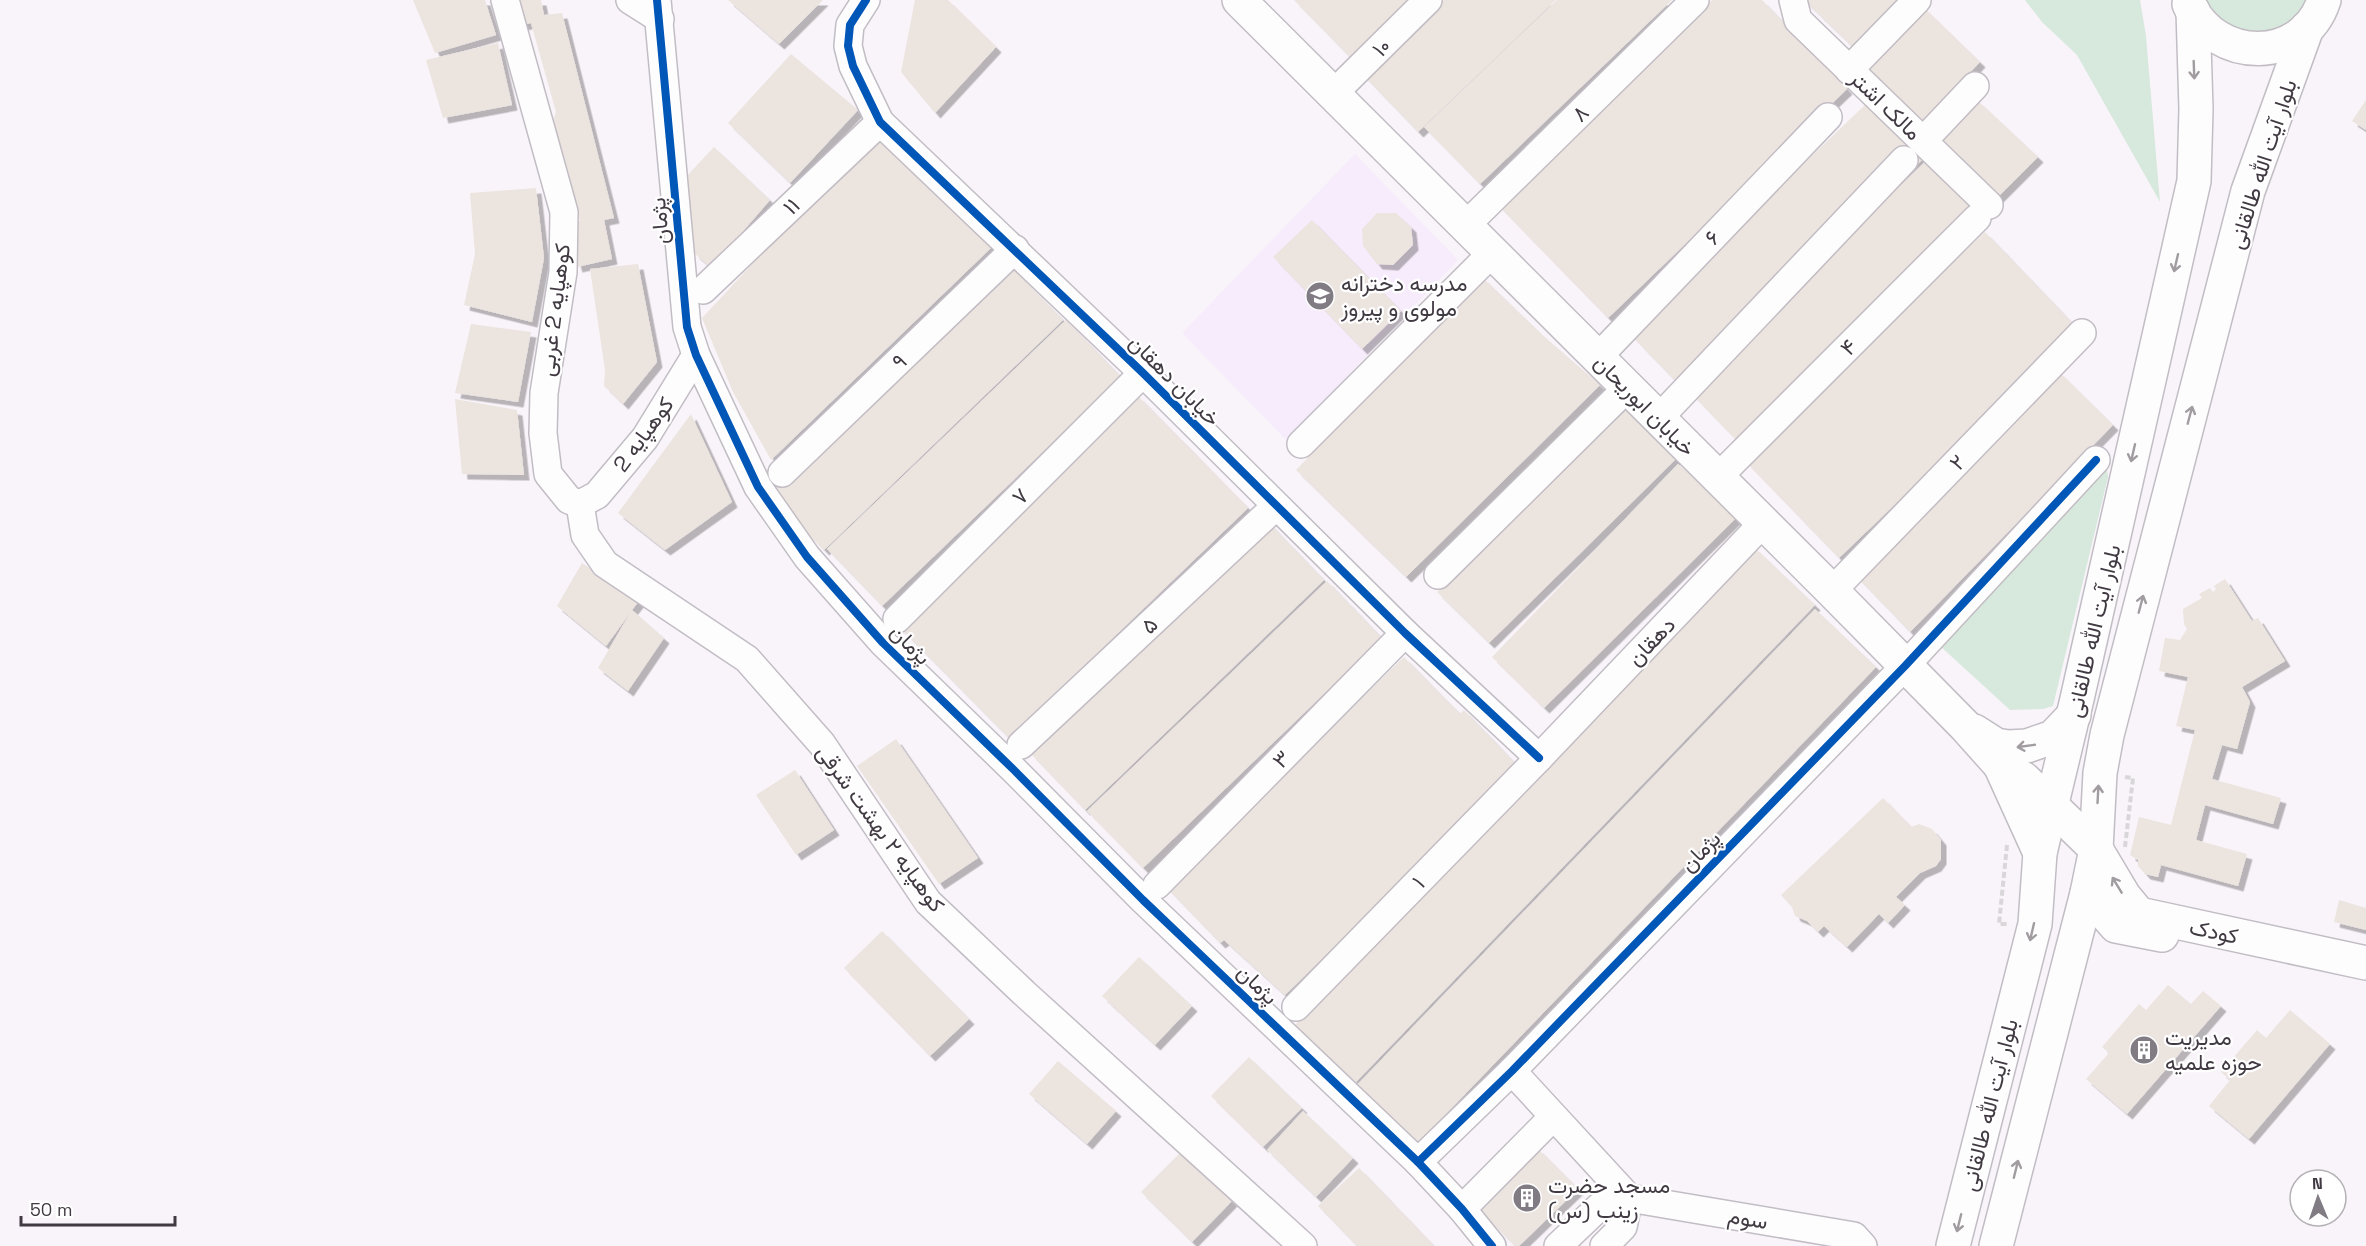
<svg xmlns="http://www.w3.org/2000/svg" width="2366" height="1246" font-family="'Space Grotesk',Vazirmatn,sans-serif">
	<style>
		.built { fill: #f7ecfb }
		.green { fill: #d7e8dc }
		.building { fill: #ece4df; filter: url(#shadow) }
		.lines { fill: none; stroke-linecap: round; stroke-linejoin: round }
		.minor-casing { stroke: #c2bdc4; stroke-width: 30 }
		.major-casing { stroke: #c2bdc4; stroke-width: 36 }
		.path { stroke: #d8d6d8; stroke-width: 4; stroke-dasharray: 6 3; stroke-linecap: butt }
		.minor { stroke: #fefdfe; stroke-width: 27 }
		.major { stroke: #fefdfe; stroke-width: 33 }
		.cycleway-casing { stroke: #fff; stroke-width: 11 }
		.cycleway { stroke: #0057b8; stroke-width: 8 }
		.oneway { stroke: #a09ca0 }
		.labels { text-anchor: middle; stroke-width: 4.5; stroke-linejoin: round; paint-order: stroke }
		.street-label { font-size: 22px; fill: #413a43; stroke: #fff }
		.poi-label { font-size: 22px; fill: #413a43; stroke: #fff; text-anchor: start }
	</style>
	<defs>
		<filter id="shadow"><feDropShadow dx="5.5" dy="5.5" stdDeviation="0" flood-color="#0004"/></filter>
	</defs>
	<rect width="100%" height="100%" fill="#f9f4fa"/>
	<path class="built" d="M1355 154 1458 260 1286 440 1182 333Z"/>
	<g class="green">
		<path d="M2025 0H2140L2146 36 2160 202 2077 55 2042 22Z"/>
		<path d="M2204 0H2308L2304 9 2280 31 2248 35 2217 20Z"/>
		<path d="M2102 466 2107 469 2108 477 2053 706 2043 709 2010 710 1939 645Z"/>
	</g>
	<g class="building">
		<path d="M413 0H485L496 35 435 53Z"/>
		<path d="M511 0H541L544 15 562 13 614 218 604 220 612 259 577 267 564 223 580 221 552 123 556 112 531 23 517 26Z"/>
		<path d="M728 0H823L779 44Z"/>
		<path d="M915 0H948L996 47 935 113 901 72Z"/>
		<path d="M1294 0H1409L1350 57Z"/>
		<path d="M1441 0H1556L1418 132 1363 75Z"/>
		<path d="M1557 0H1672L1480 184 1424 127Z"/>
		<path d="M1712 0H1762L1847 89 1608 318 1498 205Z"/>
		<path d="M1804 0H1897L1852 46Z"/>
		<path d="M1922 6 1980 62 1914 130 1856 74Z"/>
		<path d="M498 43 512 105 443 118 426 60Z"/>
		<path d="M791 54 858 110 790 183 728 123Z"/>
		<path d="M1977 100 2038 157 1994 201 1936 145Z"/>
		<path d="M2366 100V130L2352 121Z"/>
		<path d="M1867 103 1922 160 1683 389 1628 332Z"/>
		<path d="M872 136 935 189 994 245 771 460 733 392 702 318Z"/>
		<path d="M714 147 770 200 711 268 694 253 691 219 683 180Z"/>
		<path d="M1927 160 1982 217 1743 447 1688 390Z"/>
		<path d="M536 188 544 258 532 322 464 305 475 254 470 193Z"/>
		<path d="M1377 213H1396L1411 227 1413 245 1393 265 1377 264 1363 246 1362 229Z"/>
		<path d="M1312 220 1401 311 1362 349 1273 257Z"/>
		<path d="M1985 232 2078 329 1839 558 1746 462Z"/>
		<path d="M638 264 657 362 623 404 604 386 605 370 590 269Z"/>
		<path d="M1008 264 1063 320 824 550 768 493Z"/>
		<path d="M1482 277 1540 333 1600 385 1406 577 1296 470Z"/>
		<path d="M1066 320 1121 377 882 606 827 549Z"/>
		<path d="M471 324 531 332 518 402 455 393Z"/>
		<path d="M2058 371 2113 425 1910 632 1855 575Z"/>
		<path d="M1138 396 1248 508 1009 738 898 626Z"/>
		<path d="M455 399 517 410 524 475 462 474Z"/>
		<path d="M1624 399 1684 451 1489 643 1437 592Z"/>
		<path d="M691 414 732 502 665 550 618 513Z"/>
		<path d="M1678 464 1738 516 1544 708 1492 657Z"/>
		<path d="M1269 523 1324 580 1085 810 1030 753Z"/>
		<path d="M1754 547 1815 605 1356 1082 1295 1025Z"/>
		<path d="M582 563 639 601 632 610 664 638 628 691 598 668 630 613 606 646 557 606Z"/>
		<path d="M2225 579 2252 621 2258 618 2285 661 2242 687 2250 702 2237 749 2222 745 2212 779 2281 798 2273 824 2205 805 2196 840 2247 854 2238 886 2161 865 2158 877 2145 874 2138 866V860L2130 855 2139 817 2171 825 2195 730 2176 726 2188 677 2159 671 2165 638 2180 640 2187 629 2184 624 2183 609 2202 598 2199 594 2210 588 2213 592 2216 589 2214 586Z"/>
		<path d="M1327 581 1382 638 1143 868 1087 811Z"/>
		<path d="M1815 609 1876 667 1417 1144 1356 1086Z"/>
		<path d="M1404 657 1460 714 1464 710 1519 767 1285 995 1224 940 1220 943 1165 886Z"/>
		<path d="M896 739 978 858 939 884 857 766Z"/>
		<path d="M795 770 834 830 796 855 756 795Z"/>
		<path d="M1883 798 1911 827 1919 824 1932 829 1941 840V859L1936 866 1920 873 1896 897 1905 905 1888 923 1879 914 1847 947 1824 926 1818 932 1807 921 1795 916 1792 907 1781 895Z"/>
		<path d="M2339 900 2366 908V930L2334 922Z"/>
		<path d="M882 931 969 1019 930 1056 844 968Z"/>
		<path d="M1139 957 1192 1006 1155 1045 1102 996Z"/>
		<path d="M2168 985 2191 1004 2203 991 2221 1006 2127 1114 2086 1079 2109 1053 2102 1047 2139 1004 2146 1010Z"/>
		<path d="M2290 1010 2330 1044 2249 1139 2209 1106 2230 1080 2221 1072 2257 1030 2266 1038Z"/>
		<path d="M1249 1057 1302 1108 1263 1147 1211 1096Z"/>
		<path d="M1058 1061 1116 1111 1087 1144 1029 1094Z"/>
		<path d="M1303 1111 1353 1158 1316 1197 1267 1150Z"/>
		<path d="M1537 1148 1578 1189 1519 1246H1515L1477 1207Z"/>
		<path d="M1181 1152 1232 1201 1192 1242 1141 1192Z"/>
		<path d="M1359 1168 1434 1246H1357L1318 1206Z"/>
	</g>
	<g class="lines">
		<g class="minor-casing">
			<g id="minor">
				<path d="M505 0 564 212 563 272 544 393 543 433 548 474 569 500 580 504"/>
				<path d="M630 0 660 19"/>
				<path d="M657 0 687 327 696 355 758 487 807 557 883 643 1014 770 1143 900 1418 1162 1462 1209 1492 1246"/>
				<path d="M866 0 850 25 848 46 853 66 880 122 1143 373 1405 633 1539 758"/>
				<path d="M1793 0 1798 20 1989 205"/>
				<path d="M1849 70 1917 0"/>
				<path d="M1333 94 1428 0"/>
				<path d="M1923 141 1975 86"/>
				<path d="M1465 226 1695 0"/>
				<path d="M703 290 880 122"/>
				<path d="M1597 358 1828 117"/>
				<path d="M1658 419 1904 160"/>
				<path d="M1301 444 1492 253"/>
				<path d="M782 473 1015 249"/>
				<path d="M1718 477 1977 218"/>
				<path d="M580 504 585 535 605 564 747 659 822 744 928 902 1024 993 1303 1246"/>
				<path d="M580 504 597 495 645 438 696 355"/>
				<path d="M1438 575 1627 388"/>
				<path d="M1832 591 2082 333"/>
				<path d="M897 619 1143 373"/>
				<path d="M1021 745 1276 506"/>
				<path d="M1157 885 1405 633"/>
				<path d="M1296 1007 1539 758 1763 523"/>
				<path d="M1512 1071 1629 1198"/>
				<path d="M1418 1162 1512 1071 1905 666 2096 460"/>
				<path d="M1462 1209 1553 1117"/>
				<path d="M1558 1246 1599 1207 1629 1198 1854 1236 1863 1246"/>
				<path d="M1604 1246 1623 1227 1629 1198"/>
			</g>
		</g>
		<g class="major-casing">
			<g id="major">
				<path d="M1239 0 1832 591 1965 726 1999 764 2024 779 2096 849 2124 896 2139 914 2366 963"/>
				<path d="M2189 4C2215 63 2303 65 2324 0"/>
				<path d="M1974 731 1996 745 2008 747 2027 746 2053 737 2074 715"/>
				<path d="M2000 765 2040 853"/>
				<path d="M2087 893 2116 926 2162 935"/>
				<path d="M1953 1246 2035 924 2040 853 2077 699 2194 181 2196 109 2193 11"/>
				<path d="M1996 1246 2087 893 2096 849 2100 773 2107 735 2248 191 2307 28"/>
			</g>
		</g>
		<g class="path">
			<path d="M2007 845 1999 924H2009"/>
			<path d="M2125 847 2133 778 2125 777"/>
		</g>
		<use href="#minor" class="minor"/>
		<use href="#major" class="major"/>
		<g class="cycleway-casing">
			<g id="cycleway">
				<path d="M657 0 687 327 696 355 758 487 807 557 883 643 1014 770 1143 900 1418 1162 1462 1209 1492 1246"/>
				<path d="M866 0 850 25 848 46 853 66 880 122 1143 373 1405 633 1539 758"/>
				<path d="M1418 1162 1512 1071 1905 666 2096 460"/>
			</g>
		</g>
		<use href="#cycleway" class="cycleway"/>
	</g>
	<defs><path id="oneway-shaft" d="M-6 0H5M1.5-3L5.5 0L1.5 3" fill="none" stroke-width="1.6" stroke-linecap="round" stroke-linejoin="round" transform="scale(1.5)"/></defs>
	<g class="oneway">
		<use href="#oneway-shaft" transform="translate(2194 70) rotate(88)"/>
		<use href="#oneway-shaft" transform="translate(2176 263) rotate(103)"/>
		<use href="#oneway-shaft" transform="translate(2190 415) rotate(-75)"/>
		<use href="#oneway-shaft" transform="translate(2133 453) rotate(103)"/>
		<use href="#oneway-shaft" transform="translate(2141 604) rotate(-75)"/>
		<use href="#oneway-shaft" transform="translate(2026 746) rotate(172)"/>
		<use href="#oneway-shaft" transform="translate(2098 794) rotate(-87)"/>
		<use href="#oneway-shaft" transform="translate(2117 885) rotate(-121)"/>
		<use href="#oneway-shaft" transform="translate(2032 932) rotate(103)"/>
		<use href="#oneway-shaft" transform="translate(2016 1169) rotate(-76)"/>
		<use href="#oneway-shaft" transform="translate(1959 1223) rotate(104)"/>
	</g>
	<defs>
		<g id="school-disc" transform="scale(1.5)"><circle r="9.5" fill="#817b83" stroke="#fff"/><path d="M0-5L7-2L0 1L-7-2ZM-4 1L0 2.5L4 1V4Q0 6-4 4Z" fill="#fff"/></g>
		<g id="building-disc" transform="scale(1.5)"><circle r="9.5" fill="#817b83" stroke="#fff"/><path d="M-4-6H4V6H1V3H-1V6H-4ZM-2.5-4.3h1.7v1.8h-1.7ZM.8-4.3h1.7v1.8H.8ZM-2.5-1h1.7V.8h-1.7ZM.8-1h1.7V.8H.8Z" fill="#fff"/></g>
	</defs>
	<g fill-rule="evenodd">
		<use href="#school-disc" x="1320" y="296"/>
		<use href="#building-disc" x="2144" y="1050"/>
		<use href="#building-disc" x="1527" y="1198"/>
	</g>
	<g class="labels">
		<g class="street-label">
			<text transform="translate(1381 47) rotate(-45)" y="8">۱۰</text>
			<text transform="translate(1886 105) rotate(44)" y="8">مالک اشتر</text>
			<text transform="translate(1580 113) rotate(-45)" y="8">۸</text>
			<text transform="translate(2262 164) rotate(-72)" y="8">بلوار آیت الله طالقانی</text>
			<text transform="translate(791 206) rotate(-43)" y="8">۱۱</text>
			<text transform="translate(659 221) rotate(-95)" y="8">پژمان</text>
			<text transform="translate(1712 237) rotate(-46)" y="8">۶</text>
			<text transform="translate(554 310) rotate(-83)" y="8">کوهپایه 2 غربی</text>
			<text transform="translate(1848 347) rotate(-45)" y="8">۴</text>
			<text transform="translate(899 361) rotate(-44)" y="8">۹</text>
			<text transform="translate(1175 380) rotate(45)" y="8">خیابان دهقان</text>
			<text transform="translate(1645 405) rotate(45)" y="8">خیابان ابوریحان</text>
			<text transform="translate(643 434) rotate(-54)" y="8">کوهپایه 2</text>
			<text transform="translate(1957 462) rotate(-46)" y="8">۲</text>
			<text transform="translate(1020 496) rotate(-45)" y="8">۷</text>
			<text transform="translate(1149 625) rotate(-43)" y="8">۵</text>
			<text transform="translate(2093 631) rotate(-77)" y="8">بلوار آیت الله طالقانی</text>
			<text transform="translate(1651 641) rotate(-46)" y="8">دهقان</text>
			<text transform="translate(911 644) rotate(45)" y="8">پژمان</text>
			<text transform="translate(1281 759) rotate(-45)" y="8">۳</text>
			<text transform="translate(881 828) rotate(54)" y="8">کوهپایه ۲ بهشت شرقی</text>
			<text transform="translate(1700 851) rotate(-46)" y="8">پژمان</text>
			<text transform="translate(1418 882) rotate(-46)" y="8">۱</text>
			<text transform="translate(2214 931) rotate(12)" y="8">کودک</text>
			<text transform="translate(1258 984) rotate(44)" y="8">پژمان</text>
			<text transform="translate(1989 1105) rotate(-76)" y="8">بلوار آیت الله طالقانی</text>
			<text transform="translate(1748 1218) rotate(10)" y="8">سوم</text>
		</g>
		<g class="poi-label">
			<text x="1341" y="291">مدرسه دخترانه<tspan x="1341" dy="25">مولوی و پیروز</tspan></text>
			<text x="2165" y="1045">مدیریت<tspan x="2165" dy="25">حوزه علمیه</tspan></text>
			<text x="1548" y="1193">مسجد حضرت<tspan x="1548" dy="25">زینب (س)</tspan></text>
		</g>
	</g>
	<g transform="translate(2318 1198) rotate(358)"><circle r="28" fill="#ffffff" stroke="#b3b0b4" stroke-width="1.5"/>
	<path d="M0-4.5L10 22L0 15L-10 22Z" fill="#817b83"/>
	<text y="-9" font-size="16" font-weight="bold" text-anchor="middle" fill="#413a43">N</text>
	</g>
	<path d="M21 1216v9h154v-9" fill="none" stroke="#413a43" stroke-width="3"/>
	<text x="30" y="1216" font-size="18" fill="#413a43" stroke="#ffffff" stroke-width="4.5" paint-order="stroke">50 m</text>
</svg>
